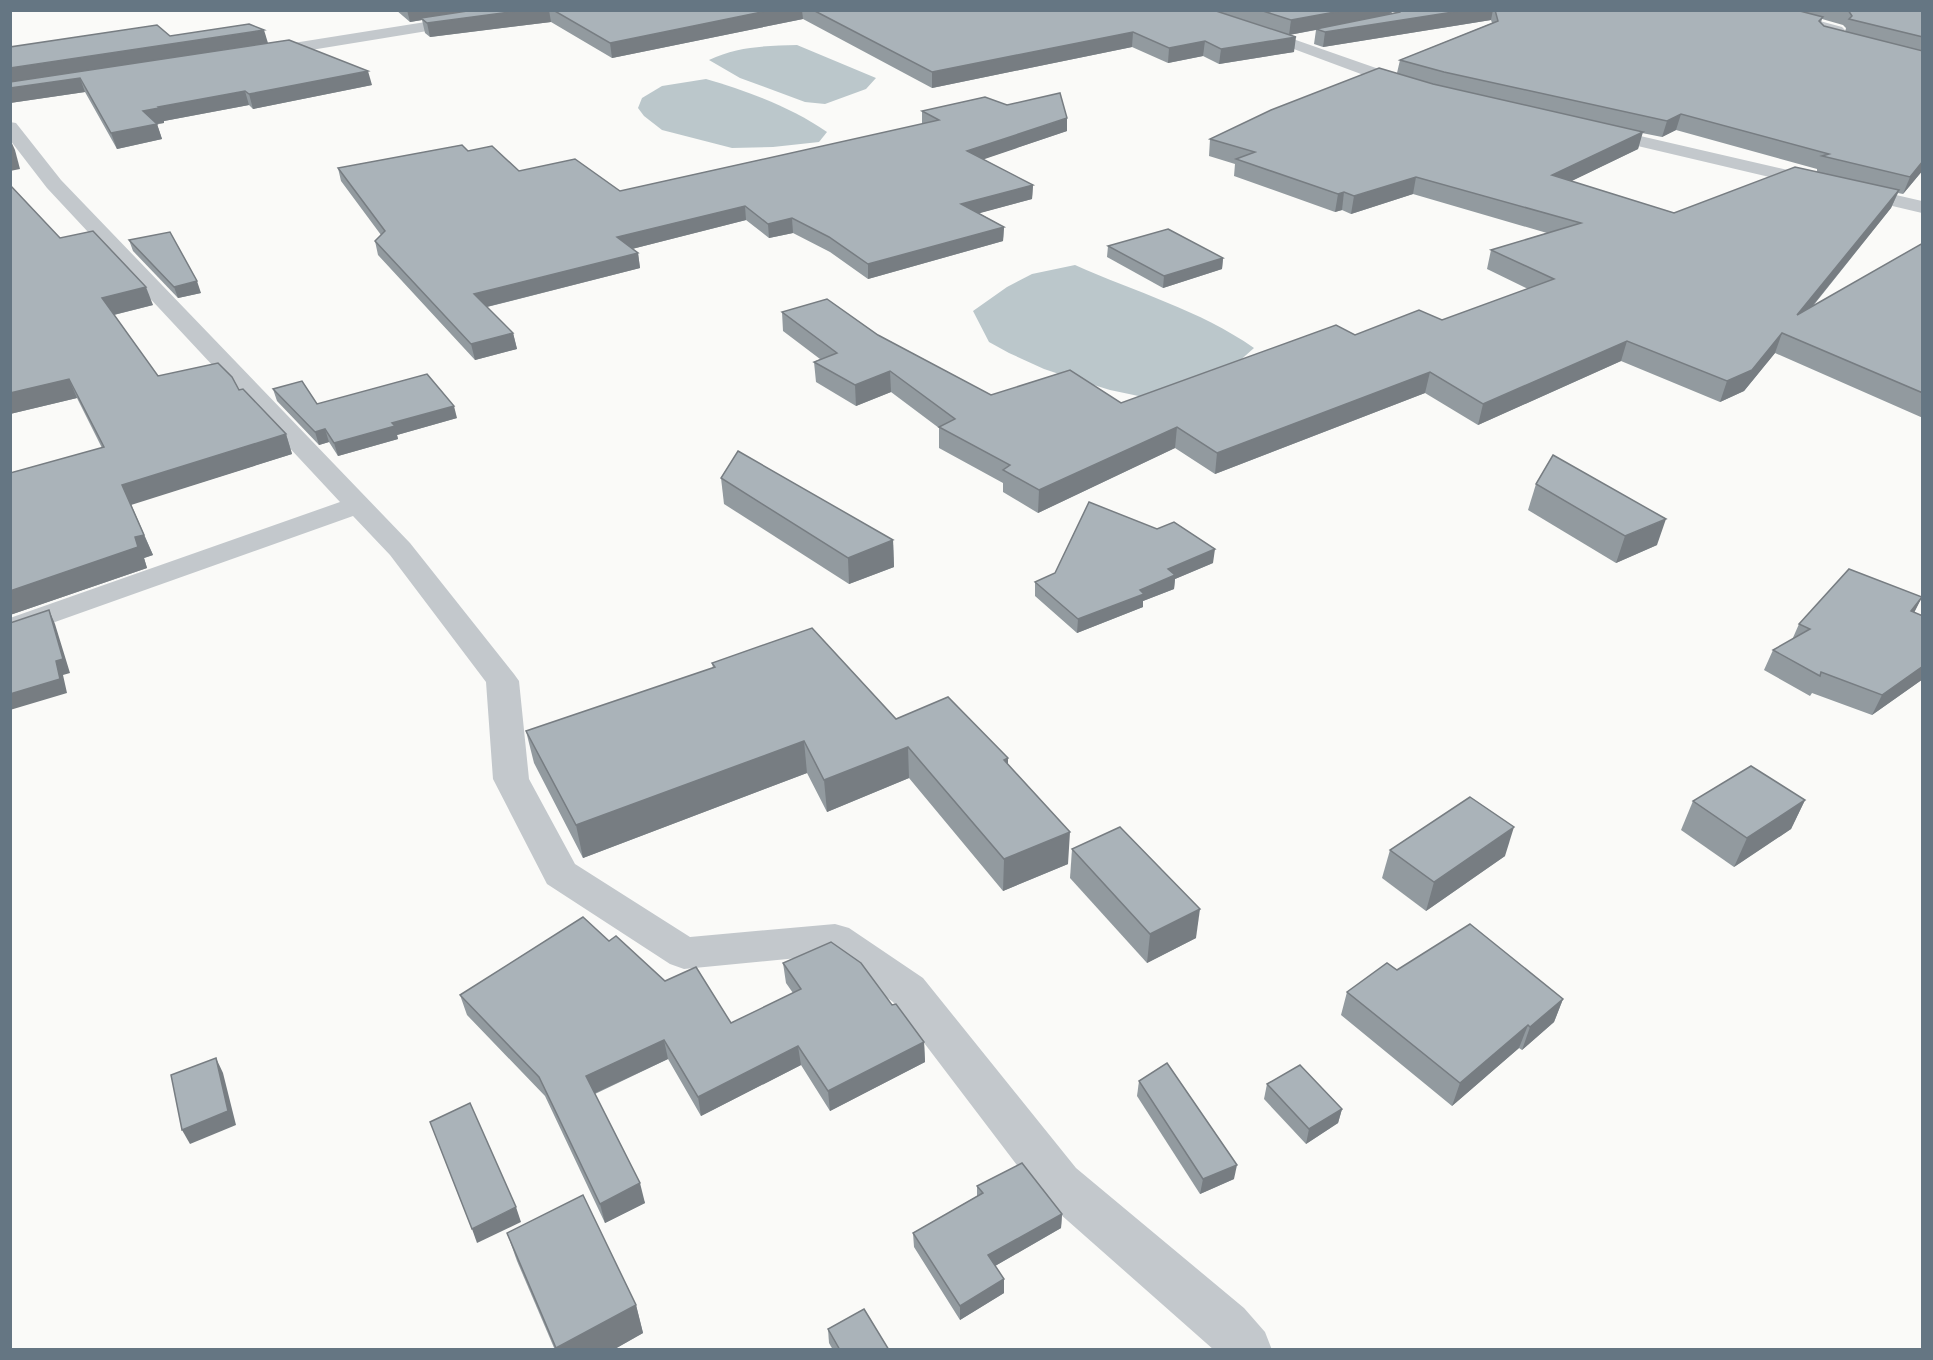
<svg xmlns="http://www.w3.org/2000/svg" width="1933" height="1360" font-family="Ubuntu,sans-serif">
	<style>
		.water { fill: #bbc7cb }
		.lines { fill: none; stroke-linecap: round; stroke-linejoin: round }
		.street { fill: #c3c8cc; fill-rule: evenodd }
		.wall { fill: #929a9f; fill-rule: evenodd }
		.shaded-wall { fill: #777d82 }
		.building { fill: #aab3b9; stroke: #777d82; stroke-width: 1.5 }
	</style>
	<rect width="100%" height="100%" fill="#fafaf8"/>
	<g class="water">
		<path d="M797 45 876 78 866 89 825 104 805 102 740 78 709 60C738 46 766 46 797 45Z"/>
		<path d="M706 79C747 91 791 107 827 132L819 142 773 147 732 148 662 130 644 116 638 108 642 98 662 86Z"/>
		<path d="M1075 265C1135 292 1200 310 1254 348L1236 364 1148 398 1110 390 1071 378 1044 369 1009 353 989 342 973 311 1007 287 1032 274Z"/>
	</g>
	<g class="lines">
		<g class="street">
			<path d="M501 10H539L532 14 262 58 254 53 262 48Z"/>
			<path d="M1180 10H1204L1293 39 1416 82 1418 86 1410 91 1404 90 1283 45 1182 13Z"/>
			<path d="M1753 10H1779L1842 27 1845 30 1839 35 1922 55V65L1819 39 1816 36 1823 31 1755 13Z"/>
			<path d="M10 122 16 123 61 180 410 543 514 674 519 681 529 779 575 864 690 937 835 924 849 928 923 978 1076 1168 1244 1308 1265 1332 1272 1350H1214L1042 1198 893 1002 828 955 684 969 670 964 547 884 493 779 486 682 390 555 353 516 10 638V618L340 502 47 188 10 140Z"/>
			<path d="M1597 126 1922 201V213L1591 135 1588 131 1591 127Z"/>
		</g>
	</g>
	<g class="wall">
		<path d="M396 10H1213L1294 52 1219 64 1203 56 1168 63 1132 47 932 88 803 19 612 58 551 22 430 37 425 33 422 20 410 22Z"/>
		<path d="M1213 10H1395L1390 14 1402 10H1923V170L1903 194 1898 193 1891 208 1813 306 1923 243V418L1775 353 1744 391 1720 402 1621 361 1478 425 1425 393 1215 474 1175 448 1038 513 1003 492V483L939 448V428L891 392 856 406 816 382 814 362 820 359 783 331 782 312 878 335 991 395 1121 403 1355 335 1442 320 1528 289 1487 269 1491 250 1547 233 1413 194 1351 214 1342 210 1335 212 1234 176 1235 164 1209 156 1210 139 1397 73 1400 60 1492 23 1491 20 1323 47 1314 44 1316 30 1289 35ZM1822 19 1843 25 1846 28 1845 32 1824 26 1821 23ZM1676 130 1817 169V172L1674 213 1571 181 1638 149 1642 133 1662 137Z"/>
		<path d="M170 36 267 43 372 85 253 109 249 105 164 121V123L157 124 162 139 117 149 85 92 10 103V47Z"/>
		<path d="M922 111 1067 131 983 159 1033 185 1032 199 979 213 1004 227 1003 241 868 279 830 252 793 233 769 238 746 220 632 249 638 253 640 268 487 307 513 333 517 349 475 360 378 255 375 241 381 235 341 181 338 168 468 151 519 171 620 191 922 124Z"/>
		<path d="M60 238 153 305 114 315 158 376 239 390 286 434 292 454 131 504 153 555 144 558 147 568 10 615V473L102 448 77 398 10 414Z"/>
		<path d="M129 240 201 293 178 298 133 251Z"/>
		<path d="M1108 246 1223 258 1222 269 1163 288 1107 257Z"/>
		<path d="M273 389 317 404 457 418 397 435 398 439 338 456 329 442 319 445 277 401Z"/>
		<path d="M721 478 893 540 894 567 849 584 724 504Z"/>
		<path d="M1536 484 1657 545 1616 563 1528 510Z"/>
		<path d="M1213 563 1175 579 1174 589 1143 601V607L1077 633 1035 596V582Z"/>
		<path d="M1922 597 1914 612 1923 616V679L1872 715 1812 693 1810 696 1764 670 1773 650 1792 640 1799 624Z"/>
		<path d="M712 663 896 719 1008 765 1068 864 1003 891 909 778 827 812 807 773 583 858 534 763 526 731 713 668Z"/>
		<path d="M1805 800 1791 829 1734 867 1681 830 1693 801Z"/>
		<path d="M1072 849 1196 938 1147 963 1070 878Z"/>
		<path d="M1390 850 1505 856 1426 911 1382 878Z"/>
		<path d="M783 963 892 1005 924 1042 925 1062 830 1111 801 1065 701 1116 668 1059 595 1094 645 1203 605 1223 545 1096 467 1015 460 995 665 981 731 1023 793 993 786 983Z"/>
		<path d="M1397 970 1563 999 1554 1022 1522 1050 1519 1048 1452 1106 1341 1015 1347 992Z"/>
		<path d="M1139 1081 1234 1179 1200 1194 1137 1096Z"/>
		<path d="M1267 1084 1342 1109 1338 1123 1306 1144 1264 1099Z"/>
		<path d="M977 1186 1062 1214 1061 1228 995 1266 1004 1293 960 1320 914 1247 913 1233 977 1196Z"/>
		<path d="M507 1233 636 1305 643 1333 613 1350H555L517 1261Z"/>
		<path d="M828 1329 889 1350H833L829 1343Z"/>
	</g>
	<g class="shaded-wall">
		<path d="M407 10H482L421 18 422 20 410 22Z"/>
		<path d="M525 10H549L551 22 430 37 427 23Z"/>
		<path d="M771 10H802L803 19 612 58 610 43Z"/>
		<path d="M1346 10H1395L1386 16 1289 35 1291 20Z"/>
		<path d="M1466 10H1493L1491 20 1323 47 1325 32Z"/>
		<path d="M264 30 268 43 10 83V68Z"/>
		<path d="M1133 32 1132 47 932 88V72Z"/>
		<path d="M1296 37 1294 52 1219 64 1221 49Z"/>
		<path d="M1205 41 1203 56 1168 63 1169 48Z"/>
		<path d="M368 71 372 85 253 109 249 94Z"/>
		<path d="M80 78 85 92 10 103V88Z"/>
		<path d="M245 91 249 105 164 121V123L157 124 162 139 117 149 111 133 143 111 158 107Z"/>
		<path d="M1681 114 1676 130 1662 137 1667 121Z"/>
		<path d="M1067 118V131L967 165V151Z"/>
		<path d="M1643 132 1638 149 1547 193 1552 175Z"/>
		<path d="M10 139 15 150 20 169 10 171Z"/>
		<path d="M1923 161V170L1903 194 1910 177Z"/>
		<path d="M1416 177 1413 194 1351 214 1354 196Z"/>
		<path d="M1033 185 1032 199 962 218 961 204Z"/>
		<path d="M1899 190 1891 208 1789 335 1797 315Z"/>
		<path d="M1344 192 1342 210 1335 212 1338 194Z"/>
		<path d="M745 206 746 220 620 252 617 237Z"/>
		<path d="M792 218 793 233 769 238 768 224Z"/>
		<path d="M1004 227 1003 241 868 279V264Z"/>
		<path d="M638 253 640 268 478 309 474 294Z"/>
		<path d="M1223 258 1222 269 1163 288 1164 276Z"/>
		<path d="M197 281 201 293 178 298 174 287Z"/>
		<path d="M146 287 153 305 109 316 102 298Z"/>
		<path d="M513 333 517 349 475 360 471 344Z"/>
		<path d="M1782 333 1775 353 1744 391 1720 402 1727 381Z"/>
		<path d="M1627 341 1621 361 1478 425 1483 404Z"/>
		<path d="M890 371 891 392 856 406 855 385Z"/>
		<path d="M1430 372 1425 393 1215 474 1217 453Z"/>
		<path d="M69 379 77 398 10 414V393Z"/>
		<path d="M454 406 457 418 397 435 398 439 338 456 334 443 392 423Z"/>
		<path d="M1177 427 1175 448 1038 513 1039 490Z"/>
		<path d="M325 429 329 442 319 445 315 432Z"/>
		<path d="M286 434 292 454 131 505 122 485Z"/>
		<path d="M1666 519 1657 545 1616 563 1625 536Z"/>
		<path d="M144 535 153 555 144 558 147 568 10 615V591L135 537Z"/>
		<path d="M893 540 894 567 849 584 848 558Z"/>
		<path d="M1215 549 1213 563 1175 579 1174 589 1143 601V607L1077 633 1078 619 1140 590 1168 569Z"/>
		<path d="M1922 597 1912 617 1911 611Z"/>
		<path d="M49 610 55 624 70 673 63 675 67 693 10 710V694Z"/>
		<path d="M1923 666V679L1872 715 1882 695Z"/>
		<path d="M804 741 807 773 583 858 576 825Z"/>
		<path d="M908 747 909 778 827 812 824 780Z"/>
		<path d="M1008 758V790L1004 760Z"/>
		<path d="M1805 800 1791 829 1734 867 1747 838Z"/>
		<path d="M1514 827 1505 856 1426 911 1434 882Z"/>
		<path d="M1070 832 1068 864 1003 891 1004 859Z"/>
		<path d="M1200 909 1196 938 1147 963 1150 934Z"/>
		<path d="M1563 999 1554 1022 1522 1050 1530 1027Z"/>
		<path d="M1528 1025 1519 1048 1452 1106 1460 1083Z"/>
		<path d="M664 1040 668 1059 591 1095 586 1076Z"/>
		<path d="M924 1042 925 1062 830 1111 828 1091Z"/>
		<path d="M798 1046 801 1065 701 1116 698 1097Z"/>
		<path d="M216 1058 223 1073 236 1125 190 1144 182 1130Z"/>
		<path d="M1342 1109 1338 1123 1306 1144 1309 1129Z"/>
		<path d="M1237 1165 1234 1179 1200 1194 1203 1179Z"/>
		<path d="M640 1183 645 1203 605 1223 600 1204Z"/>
		<path d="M516 1207 521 1222 477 1243 472 1229Z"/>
		<path d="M1062 1214 1061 1228 988 1270V1255Z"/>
		<path d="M1004 1279V1293L960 1320V1306Z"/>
		<path d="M636 1305 643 1333 613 1350H557L556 1348Z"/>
	</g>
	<g class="building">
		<path d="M474 10H525L427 23 421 18Z"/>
		<path d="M553 10H771L610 43Z"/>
		<path d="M813 10H1213L1296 37 1221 49 1205 41 1169 48 1133 32 932 72Z"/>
		<path d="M1260 10H1346L1291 20Z"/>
		<path d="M1402 10H1466L1325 32 1316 29 1400 12Z"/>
		<path d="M1495 10H1796L1823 17 1819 21 1824 26 1923 51V161L1910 177 1822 156 1829 154 1681 114 1667 121 1444 72 1400 60 1498 21Z"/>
		<path d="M1848 10H1923V37L1849 19 1852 16Z"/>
		<path d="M249 24 264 30 10 68V47L157 25 170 36Z"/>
		<path d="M289 40 368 71 249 94 245 91 158 107 159 108 143 111 157 124 111 133 80 78 10 88V82Z"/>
		<path d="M1379 68 1433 84 1643 132 1552 175 1674 213 1795 167 1899 190 1797 315 1923 243V393L1782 333 1752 370 1727 381 1627 341 1483 404 1430 372 1217 453 1177 427 1039 490 1003 470 1010 465 939 427 955 419 890 371 855 385 814 362 837 353 782 312 827 299 878 335 991 395 1070 370 1121 403 1336 325 1355 335 1419 310 1442 320 1554 279 1491 250 1581 223 1416 177 1354 196 1344 192 1338 194 1236 159 1255 152 1210 139 1271 110Z"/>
		<path d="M1060 93 1067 118 967 151 1033 185 961 204 1004 227 868 264 829 237 792 218 768 224 745 206 617 237 638 253 474 294 513 333 471 344 375 241 385 231 338 168 462 145 468 151 492 146 519 171 575 159 620 191 939 120 922 111 985 97 1007 105Z"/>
		<path d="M10 142 13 153 10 154Z"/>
		<path d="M10 185 60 238 93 231 146 287 102 298 158 376 218 363 232 377 239 390 243 389 286 434 122 485 144 535 135 537 138 547 10 591V473L104 447 69 379 10 393Z"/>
		<path d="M1168 229 1223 258 1164 276 1108 246Z"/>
		<path d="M170 232 197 281 174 287 129 240Z"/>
		<path d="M427 374 454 406 392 423 395 426 334 443 325 429 315 432 273 389 302 381 317 404Z"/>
		<path d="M738 451 893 540 848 558 721 478Z"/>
		<path d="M1553 455 1666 519 1625 536 1536 484Z"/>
		<path d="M1089 502 1157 529 1174 522 1215 549 1168 569 1175 575 1140 590 1144 594 1078 619 1035 582 1055 573Z"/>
		<path d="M1849 569 1922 597 1911 611 1923 616V666L1882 695 1821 672 1820 676 1773 650 1810 629 1799 624Z"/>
		<path d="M49 610 63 659 56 661 60 679 10 694V623Z"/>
		<path d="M812 628 896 719 948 697 1008 758 1004 760 1070 832 1004 859 908 747 824 780 804 741 576 825 526 731 715 667 712 663Z"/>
		<path d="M1751 766 1805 800 1747 838 1693 801Z"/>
		<path d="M1470 797 1514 827 1434 882 1390 850Z"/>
		<path d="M1120 827 1200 909 1150 934 1072 849Z"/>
		<path d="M583 917 609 941 616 936 665 981 696 967 731 1023 801 989 783 963 831 942 861 963 892 1005 896 1004 924 1042 828 1091 798 1046 698 1097 664 1040 586 1076 640 1183 600 1204 539 1077 460 995Z"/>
		<path d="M1470 924 1563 999 1530 1027 1528 1025 1460 1083 1347 992 1387 963 1397 970Z"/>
		<path d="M216 1058 228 1111 182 1130 171 1075Z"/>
		<path d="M1167 1063 1237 1165 1203 1179 1139 1081Z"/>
		<path d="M1300 1065 1342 1109 1309 1129 1267 1084Z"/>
		<path d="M470 1103 516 1207 472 1229 430 1122Z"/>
		<path d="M1022 1163 1062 1214 988 1255 1004 1279 960 1306 913 1233 983 1193 977 1186Z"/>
		<path d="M583 1195 636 1305 556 1348 507 1233Z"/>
		<path d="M864 1309 889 1350H840L828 1329Z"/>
	</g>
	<rect width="1933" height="1360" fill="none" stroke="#657683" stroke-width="24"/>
</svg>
